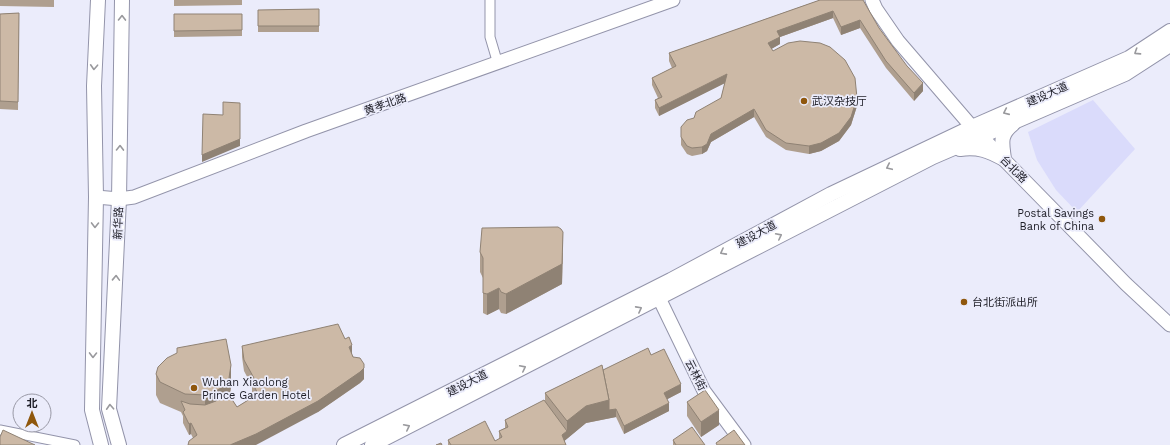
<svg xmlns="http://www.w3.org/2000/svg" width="1170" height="445" font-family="'Work Sans','Noto Sans SC',sans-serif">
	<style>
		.park { fill: #dadbfb }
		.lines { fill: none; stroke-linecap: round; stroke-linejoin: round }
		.street-casing { stroke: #9394aa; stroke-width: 11 }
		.secondary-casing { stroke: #9394aa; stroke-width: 15 }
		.primary-casing { stroke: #9394aa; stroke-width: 16 }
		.street { stroke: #fff; stroke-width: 9 }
		.secondary { stroke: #fff; stroke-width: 13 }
		.primary { stroke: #fff; stroke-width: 14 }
		.wall { fill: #af9f8f }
		.shaded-wall { fill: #8f8274 }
		.building { fill: #ccb9a6; stroke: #8f8274 }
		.oneway { stroke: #99999d }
		.poi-dot { fill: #8f570d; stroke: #ebecfb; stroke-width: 1.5 }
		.labels { text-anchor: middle; stroke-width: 3.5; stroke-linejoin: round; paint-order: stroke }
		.street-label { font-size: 11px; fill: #1d1d26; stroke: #ebecfb }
		.poi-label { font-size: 11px; fill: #1d1d26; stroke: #ebecfb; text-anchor: start }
	</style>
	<rect width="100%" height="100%" fill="#ebecfb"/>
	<path class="park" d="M1093 100 1135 149 1077 212 1056 190 1037 160 1028 132Z"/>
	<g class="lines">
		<g class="street-casing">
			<g id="street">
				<path d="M490 0V37L498 64"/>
				<path d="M0 430 75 445"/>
			</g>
		</g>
		<g class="secondary-casing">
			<g id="secondary">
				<path d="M872 0 876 9 898 41 972 127 1126 284 1170 325"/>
				<path d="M96 197 119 199 134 197 306 131 673 0"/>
				<path d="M659 298 704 391 744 445"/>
			</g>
		</g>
		<g class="primary-casing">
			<g id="primary">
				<path d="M98 0 94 86 96 197 92 410 101 445"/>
				<path d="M960 149C978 146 989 151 1004 159 1002 143 999 135 1013 124"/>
				<path d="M119 445 109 409 119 199 122 0"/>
				<path d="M344 445 671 280 831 194 972 127 1129 58 1170 31"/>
				<path d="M372 445 933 157 1125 74 1170 45"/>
			</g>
		</g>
		<use href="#street" class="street"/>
		<use href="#secondary" class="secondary"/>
		<use href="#primary" class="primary"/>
	</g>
	<g class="wall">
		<path d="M0 0H54V7L0 6Z"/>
		<path d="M174 0H242V5L174 6Z"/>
		<path d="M820 0 879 28 923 91 914 101 886 68 860 28 841 35 833 18 780 37V44L771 49 773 51 857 106 851 125 839 141 821 151 809 154 786 150 766 137 754 117 711 142 707 151 702 154 692 156 687 154 681 145V137L694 118 721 98 725 83 659 116 655 108V100L658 98 652 85V78L672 68 669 61V53Z"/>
		<path d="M319 9V32H258V10Z"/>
		<path d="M19 13 18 110 0 109V14Z"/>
		<path d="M174 14H242V36L174 37Z"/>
		<path d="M480 252 563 253 562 284 506 314 501 313 499 309 487 315 483 313V278L480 272Z"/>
		<path d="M242 346 352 355 364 375V379L360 383 318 412 193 438 191 434 189 435 183 423V416L181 412 160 403 156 395V374L177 353V348L231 386 230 396 237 407 254 396 252 393V386L244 371 242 357Z"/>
		<path d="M651 355 681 392 667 399 669 411 624 434 616 417 586 423 564 441 566 445H448V440L495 441 499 439V431L505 428V420L545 402V393L603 370Z"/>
		<path d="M687 402 719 425 701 437 687 416Z"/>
		<path d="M673 440 705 445H673Z"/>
	</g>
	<g class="shaded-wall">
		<path d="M833 11V18L780 37V44L768 51V43L777 31Z"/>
		<path d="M860 20V28L841 35V27Z"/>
		<path d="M727 74V82L659 116V108Z"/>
		<path d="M923 83V91L914 101V93Z"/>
		<path d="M857 98V106L851 125 839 141 821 151 809 154V146Z"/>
		<path d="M240 103V146L202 162V155Z"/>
		<path d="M754 109V117L711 142 707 151 702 154V147L711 134Z"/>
		<path d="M563 232 562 284 506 314V294Z"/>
		<path d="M499 288V309L487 315V294Z"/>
		<path d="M352 345V356L349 347Z"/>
		<path d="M364 364V379L360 383 318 412 256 445H230Z"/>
		<path d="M231 365V386L229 399 205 416V395Z"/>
		<path d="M681 384V392L664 401V393Z"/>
		<path d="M609 400 616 409V417L586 423 562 443V435L567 431V421L586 406Z"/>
		<path d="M669 403V411L624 434V426Z"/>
		<path d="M719 410V425L701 437V422Z"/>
		<path d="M191 423V434L189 435V424Z"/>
	</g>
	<g class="building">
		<path d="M820 0H863L879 28 907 66 923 83 914 93 886 61 860 20 841 27 833 11 777 31 780 37 768 43 773 51 788 43 800 41 820 43 830 47 845 60 855 78 857 98 851 117 839 133 821 143 809 146 786 143 766 130 754 109 711 134 707 144 702 147 692 148 687 146 681 137V127L687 120 694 118 696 112 721 98 727 74 659 108 655 100 662 97 652 78 676 66 669 53Z"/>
		<path d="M319 9V26H258V10Z"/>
		<path d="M19 13 18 102 0 101V14Z"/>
		<path d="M174 14H242V30L174 31Z"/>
		<path d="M223 102 240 103V139L202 155 203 114 223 115Z"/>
		<path d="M558 227 561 229 563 232 562 264 506 294 501 292 499 288 487 294 483 293V258L480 252 482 228Z"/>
		<path d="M338 324 345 339 349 337 352 345 349 347 353 357 360 358 364 364V368L360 372 318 401 256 434 230 445H188L189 441 197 435 191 423 189 424 183 412 185 410 181 401 190 404 205 405 216 401 227 392 237 407 258 394 252 382 255 380 244 360 242 346Z"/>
		<path d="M226 339 231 365 229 378 224 386 216 391 205 395 185 394 160 382 156 374 158 367 167 358 177 353V348Z"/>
		<path d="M648 348 651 355 664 349 681 384 664 393 669 403 624 426 616 409 609 410V400L603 370Z"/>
		<path d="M602 365 609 400 586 406 567 421 545 393Z"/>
		<path d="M705 390 719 410 701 422 687 402Z"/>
		<path d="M544 400 567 431 562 435 566 445H451L448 440 485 421 495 441 502 437 499 431 508 427 505 420Z"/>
		<path d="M692 427 705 445H676L673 440Z"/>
		<path d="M3 430 35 445H0V437Z"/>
		<path d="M734 430 745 445H717L716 443Z"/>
		<path d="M441 443 442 445H436Z"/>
	</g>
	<defs><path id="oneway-chevron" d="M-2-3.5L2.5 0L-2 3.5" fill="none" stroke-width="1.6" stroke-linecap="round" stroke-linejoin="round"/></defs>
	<g class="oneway">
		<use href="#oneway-chevron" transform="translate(122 18) rotate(-89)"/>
		<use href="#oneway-chevron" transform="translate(1137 52) rotate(147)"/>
		<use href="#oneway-chevron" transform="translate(94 67) rotate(93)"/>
		<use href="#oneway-chevron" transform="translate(1006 112) rotate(156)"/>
		<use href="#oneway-chevron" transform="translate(120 148) rotate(-89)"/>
		<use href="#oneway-chevron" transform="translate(889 167) rotate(155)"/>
		<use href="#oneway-chevron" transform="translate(95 225) rotate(91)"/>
		<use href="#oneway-chevron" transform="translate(779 236) rotate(-27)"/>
		<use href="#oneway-chevron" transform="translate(723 252) rotate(152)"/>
		<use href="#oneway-chevron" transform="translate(116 278) rotate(-88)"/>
		<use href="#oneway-chevron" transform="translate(639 309) rotate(-28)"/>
		<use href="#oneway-chevron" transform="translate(93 355) rotate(91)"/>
		<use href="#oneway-chevron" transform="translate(523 368) rotate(-27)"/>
		<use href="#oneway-chevron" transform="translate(110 407) rotate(-93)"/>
		<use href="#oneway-chevron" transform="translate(407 427) rotate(-27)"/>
	</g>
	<g class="poi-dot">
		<circle cx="804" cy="101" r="4"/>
		<circle cx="1102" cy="219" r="4"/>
		<circle cx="964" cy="302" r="4"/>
		<circle cx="194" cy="388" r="4"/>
	</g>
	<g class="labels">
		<g class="street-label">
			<text transform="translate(1047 94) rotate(-24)" y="4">建设大道</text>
			<text transform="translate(385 104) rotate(-19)" y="4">黄孝北路</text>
			<text transform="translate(1014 169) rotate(45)" y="4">台北路</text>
			<text transform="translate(118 223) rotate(-88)" y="4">新华路</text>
			<text transform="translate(756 234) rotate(-28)" y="4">建设大道</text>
			<text transform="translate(696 375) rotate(63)" y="4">云林街</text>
			<text transform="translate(467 383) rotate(-27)" y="4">建设大道</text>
		</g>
		<g class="poi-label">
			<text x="812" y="105">武汉杂技厅</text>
			<text x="1094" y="217" text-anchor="end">Postal Savings<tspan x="1094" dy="13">Bank of China</tspan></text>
			<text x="972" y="306">台北街派出所</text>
			<text x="202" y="386">Wuhan Xiaolong<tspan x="202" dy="13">Prince Garden Hotel</tspan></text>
		</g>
	</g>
	<g transform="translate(32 413)"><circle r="19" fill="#ebecfb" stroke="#9999a6"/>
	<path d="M0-3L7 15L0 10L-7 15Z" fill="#8f570d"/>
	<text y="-6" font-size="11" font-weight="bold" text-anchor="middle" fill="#1d1d26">北</text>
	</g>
</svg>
